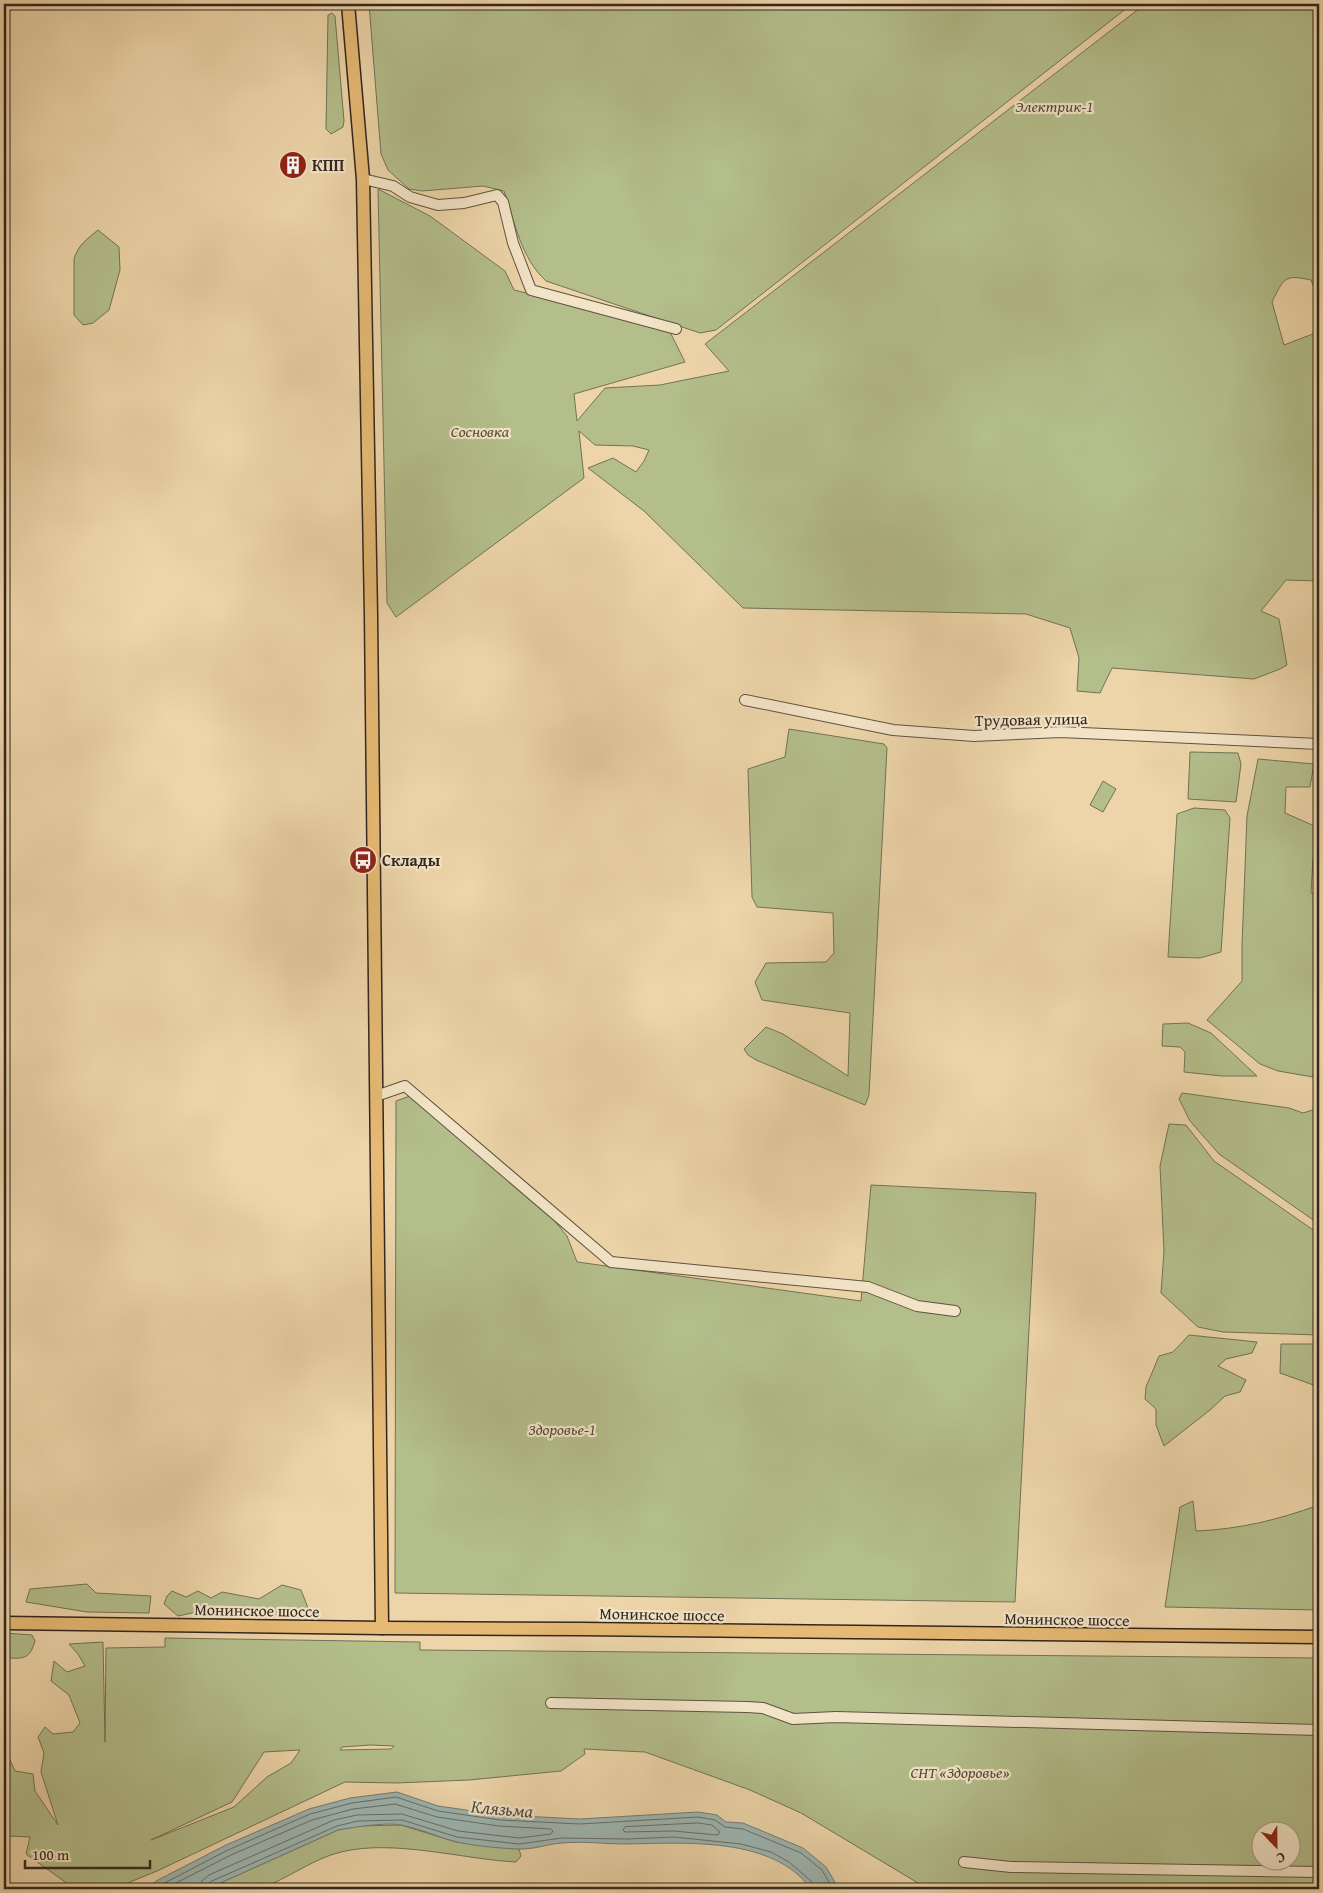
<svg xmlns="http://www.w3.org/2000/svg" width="1323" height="1893" font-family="'Gentium Book Plus',serif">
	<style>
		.green { fill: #b3be8b; stroke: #727255; fill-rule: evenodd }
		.water { fill: #9db6b2; stroke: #727c77 }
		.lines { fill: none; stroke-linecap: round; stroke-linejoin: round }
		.shore { stroke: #676e68; stroke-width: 1 }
		.minor-casing { stroke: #605242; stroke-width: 12 }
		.major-casing { stroke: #31261f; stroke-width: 15 }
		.minor { stroke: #f3e4c7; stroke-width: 10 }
		.major { stroke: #e6ba74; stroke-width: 12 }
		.labels { text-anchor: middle; stroke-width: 4.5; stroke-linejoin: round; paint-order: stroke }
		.park-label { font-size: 16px; font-style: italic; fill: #524c3a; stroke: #f3e4c7 }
		.poi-label { font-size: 16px; font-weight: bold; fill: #31261f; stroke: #f3e4c7; text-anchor: start }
		.street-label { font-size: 16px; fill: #31261f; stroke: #f3e4c7 }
		.water-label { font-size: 18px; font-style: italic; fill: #4c4a44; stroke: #f3e4c7 }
	</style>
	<rect width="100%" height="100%" fill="#edd5a9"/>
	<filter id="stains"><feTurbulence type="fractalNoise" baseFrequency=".004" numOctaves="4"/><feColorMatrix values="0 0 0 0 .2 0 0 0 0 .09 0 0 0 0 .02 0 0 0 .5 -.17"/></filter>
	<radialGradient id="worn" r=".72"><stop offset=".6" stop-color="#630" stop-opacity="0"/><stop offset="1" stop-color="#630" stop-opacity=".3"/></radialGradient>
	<g class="green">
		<path d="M369 4H1132L716 330 700 333 546 281C521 258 515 223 504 191L483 186 422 191 409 189 388 170 381 154Z"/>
		<path d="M1145 4H1319V301L1311 280C1284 274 1284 278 1272 302L1284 345 1318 332 1319 330V581L1286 580 1261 611 1279 619 1287 665 1280 669 1254 679 1112 668 1100 693 1077 691 1079 658 1070 628 1026 614 743 608 644 511 588 468 613 458 636 472 644 461 649 450 633 446 595 445 579 431 584 478 396 617 387 603 378 189 430 216 505 271 514 290 668 328 685 362 574 394 577 421 605 388 660 385 729 371 705 344Z"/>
		<path d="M332 13 335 16 344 121 343 127 331 134 326 129 328 15Z"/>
		<path d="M98 230 119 247 120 270 109 310 93 323 83 325 74 315V259C78 245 87 239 98 230Z"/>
		<path d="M789 729 884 744 887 748 869 1095 865 1105 756 1060 748 1055 744 1049 766 1027 783 1034 848 1076 850 1013 762 1000 755 982 766 963 826 962 834 953 833 913 757 907 752 897 748 769 785 757Z"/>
		<path d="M1190 752 1238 753 1241 764 1236 802 1188 799Z"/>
		<path d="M1258 759 1314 764 1310 787H1286L1285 813 1319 828V858H1313L1311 893 1319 896V1078L1278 1071 1260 1064 1207 1020 1242 981V945L1247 816Z"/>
		<path d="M1103 781 1116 789 1103 812 1090 805Z"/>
		<path d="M1194 808 1225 810 1230 818 1221 952 1200 958 1168 957 1177 814Z"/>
		<path d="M1188 1023 1211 1033 1257 1076H1222L1184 1072 1185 1052 1180 1047 1162 1046 1163 1024Z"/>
		<path d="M1182 1093 1289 1108 1303 1113 1319 1108V1224L1219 1154 1190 1121 1179 1099Z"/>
		<path d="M410 1096 553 1219 567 1236 577 1262 861 1301 871 1185 1036 1193 1015 1602 395 1593 396 1101Z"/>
		<path d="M1169 1124 1186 1125 1214 1161 1319 1234V1335L1223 1332 1198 1327 1161 1293 1164 1251 1160 1166Z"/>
		<path d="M1189 1335 1257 1342 1252 1353 1226 1359 1218 1366 1246 1380 1240 1392 1225 1396 1210 1410 1164 1446 1156 1425V1409L1145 1399 1146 1387 1159 1356 1173 1352Z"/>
		<path d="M1281 1344H1319V1387L1280 1373Z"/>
		<path d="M1193 1501 1196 1531C1241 1529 1277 1520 1319 1505V1610L1165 1607 1180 1507Z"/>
		<path d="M87 1584 96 1593 151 1596 149 1613 87 1612 26 1602 30 1589Z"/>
		<path d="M282 1585 301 1590 308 1608 305 1616 192 1613 178 1616 164 1604 167 1596 172 1591 186 1597 198 1591 211 1598 222 1592 259 1599Z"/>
		<path d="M4 1633 32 1635 35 1641C29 1661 23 1658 4 1658Z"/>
		<path d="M165 1638 420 1642V1650L1319 1658V1889H928L801 1813 750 1790 645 1752 584 1749 585 1754 561 1771 469 1780 396 1783 345 1782 157 1871 113 1889H75L26 1854 30 1837 9 1836V1825L4 1823V1755L8 1756 15 1771 33 1774 35 1791 58 1825 41 1772 44 1753 38 1737 45 1727 53 1734 73 1732 80 1723 69 1695 51 1681 54 1661 67 1672 85 1666 78 1654 69 1644 103 1642 105 1742 106 1648 165 1647ZM370 1745 394 1746 391 1749 340 1750 342 1747ZM300 1750 291 1763 267 1777 234 1807 151 1840 232 1802 264 1752ZM1260 1830H1290V1860H1260Z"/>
		<path d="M401 1825 456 1842 519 1849 521 1856 516 1862C461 1859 394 1839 341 1852 312 1859 288 1879 261 1888 250 1892 220 1889 207 1889L338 1830 358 1826Z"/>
	</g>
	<path class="water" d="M397 1792 438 1806 501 1815 580 1819 698 1812 717 1815 726 1822 743 1823 803 1848 826 1867 839 1889H811C773 1836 684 1843 627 1844 605 1844 583 1841 562 1843 547 1844 533 1850 517 1849 498 1848 472 1846 453 1841 436 1836 420 1829 402 1825 385 1822 356 1827 338 1830L207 1889H145L158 1880 226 1845 309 1809 350 1798Z"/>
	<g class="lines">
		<g class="shore">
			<path d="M698 1823 712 1825 719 1831V1834L717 1835 674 1831 625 1832 623 1830 625 1827Z"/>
			<path d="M153 1889 228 1850 310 1814 352 1803 396 1797 438 1811 500 1820 580 1824 698 1817 715 1820 725 1827 743 1829 801 1853 822 1870 833 1889"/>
			<path d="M164 1889 231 1855 312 1820 353 1809 395 1804 437 1817 499 1826 551 1829 553 1831 551 1834 519 1838 458 1831 402 1814 357 1815 334 1820 209 1875 202 1881 200 1889"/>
			<path d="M206 1889 207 1884 212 1881 337 1826 358 1821 402 1820 457 1837 519 1844 562 1838 627 1839 674 1837 741 1844 771 1852 789 1862 811 1881 814 1889"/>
		</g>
		<g class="minor-casing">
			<g id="minor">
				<path d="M363 179 393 186 410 197 438 205 464 203 497 195 503 202 513 243 531 290 676 329"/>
				<path d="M745 700 893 730 974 736 1061 732 1319 744"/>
				<path d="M376 1096 405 1086 611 1262 868 1287 917 1306 955 1311"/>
				<path d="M551 1703 747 1707 763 1708 793 1719 836 1717 1319 1730"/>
				<path d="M964 1862 1011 1867 1319 1872"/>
			</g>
		</g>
		<g class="major-casing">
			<g id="major">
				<path d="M348 4 363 179 371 615 382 1628"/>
				<path d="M4 1623 382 1628 581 1629 1319 1637"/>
			</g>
		</g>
		<use href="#minor" class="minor"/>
		<use href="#major" class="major"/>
	</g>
	<defs>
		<g id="building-disc" transform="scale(1.4375)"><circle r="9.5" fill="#8f2418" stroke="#f3e4c7"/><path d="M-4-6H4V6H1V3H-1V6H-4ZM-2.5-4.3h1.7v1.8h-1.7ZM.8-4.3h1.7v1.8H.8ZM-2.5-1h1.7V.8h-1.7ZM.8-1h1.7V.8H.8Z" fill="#fff"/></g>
		<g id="bus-disc" transform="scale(1.4375)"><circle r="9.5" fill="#8f2418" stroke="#f3e4c7"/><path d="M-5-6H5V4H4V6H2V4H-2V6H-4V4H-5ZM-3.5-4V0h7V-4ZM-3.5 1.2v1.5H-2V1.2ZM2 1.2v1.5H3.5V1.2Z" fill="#fff"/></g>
	</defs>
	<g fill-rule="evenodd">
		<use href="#building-disc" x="293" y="165"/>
		<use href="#bus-disc" x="363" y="860"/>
	</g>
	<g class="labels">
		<g class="park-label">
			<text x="1054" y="112">Электрик-1</text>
			<text x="480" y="437">Сосновка</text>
			<text x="562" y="1435">Здоровье-1</text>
			<text x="960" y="1778">СНТ «Здоровье»</text>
		</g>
		<g class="poi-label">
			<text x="312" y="171">КПП</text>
			<text x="382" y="866">Склады</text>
		</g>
		<g class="street-label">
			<text transform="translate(1031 719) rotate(-1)" y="6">Трудовая улица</text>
			<text transform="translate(257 1610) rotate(1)" y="6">Монинское шоссе</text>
			<text transform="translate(662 1614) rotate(1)" y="6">Монинское шоссе</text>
			<text transform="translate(1067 1619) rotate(1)" y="6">Монинское шоссе</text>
		</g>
		<g class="water-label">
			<text transform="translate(502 1809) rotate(5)" y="6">Клязьма</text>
		</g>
	</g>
	<rect width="1323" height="1893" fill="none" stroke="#edd5a9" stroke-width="20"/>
	<rect x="5" y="5" width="1313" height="1883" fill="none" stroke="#31261f" stroke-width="2.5"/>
	<rect x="10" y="10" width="1303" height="1873" fill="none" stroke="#31261f"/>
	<g transform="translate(1276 1846) rotate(158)"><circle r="24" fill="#f3e4c7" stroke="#a59884"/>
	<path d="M0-4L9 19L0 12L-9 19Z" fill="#8f2418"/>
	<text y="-8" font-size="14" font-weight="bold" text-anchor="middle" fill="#31261f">С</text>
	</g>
	<path d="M25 1860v8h125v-8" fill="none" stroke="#31261f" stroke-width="2.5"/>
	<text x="32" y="1860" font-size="15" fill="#31261f" stroke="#f3e4c7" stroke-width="4" paint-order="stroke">100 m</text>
	<rect width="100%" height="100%" filter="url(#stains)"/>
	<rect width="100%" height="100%" fill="url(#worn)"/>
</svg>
